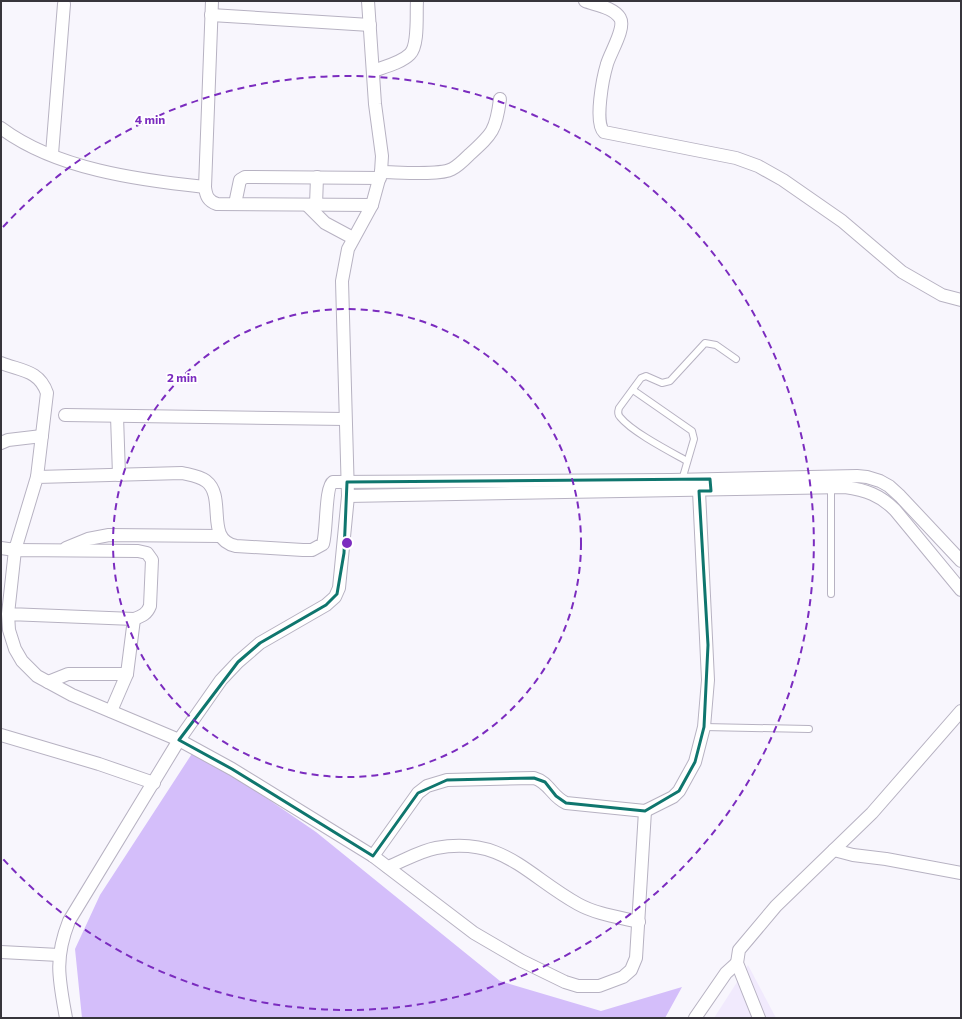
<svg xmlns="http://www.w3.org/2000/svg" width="962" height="1019" font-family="Commissioner,sans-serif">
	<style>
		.built { fill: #f1eafd }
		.green { fill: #d4befa }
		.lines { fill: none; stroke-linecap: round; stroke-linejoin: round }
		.service-casing { stroke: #b7b2c2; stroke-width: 8 }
		.minor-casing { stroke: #b7b2c2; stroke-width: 14 }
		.service { stroke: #fff; stroke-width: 6 }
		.minor { stroke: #fff; stroke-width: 12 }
		.marked { fill: none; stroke: #0f766e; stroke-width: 3; stroke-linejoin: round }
		.ring { fill: none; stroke: #7b2cbf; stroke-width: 2; stroke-dasharray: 7 5 }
		.centre { fill: #7b2cbf; stroke: #fff; stroke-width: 2 }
		.ring-label { font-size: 12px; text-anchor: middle; font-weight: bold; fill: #7b2cbf; stroke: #fff; stroke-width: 3.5; stroke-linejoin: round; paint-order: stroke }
	</style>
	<rect width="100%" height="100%" fill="#f8f6fd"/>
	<path class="built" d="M748 965 776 1018H714Z"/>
	<path class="green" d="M195 749 316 832 500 981 601 1011 682 987 665 1018H82L75 949 100 895Z"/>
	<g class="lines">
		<g class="service-casing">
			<g id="service">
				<path d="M633 390 692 431 694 439 682 480"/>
				<path d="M687 461C669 451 632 432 620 417 617 414 618 411 619 408L641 378 646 376 662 383 670 381 705 343 716 345 736 359"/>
				<path d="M831 594V487"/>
				<path d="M704 727 809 729"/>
			</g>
		</g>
		<g class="minor-casing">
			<g id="minor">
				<path d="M212 1 205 187C206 196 208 201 217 204L372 205"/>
				<path d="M585 1C595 5 613 7 620 18 626 28 610 53 607 64 603 77 594 123 604 132L736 158 758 166 783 180 842 221 902 272 942 295 961 300"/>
				<path d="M211 15 370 25"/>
				<path d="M373 71C384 67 401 63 410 54 419 45 416 14 417 1"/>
				<path d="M1 128C56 169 138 180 205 187"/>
				<path d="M52 154 64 4"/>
				<path d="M381 172C397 172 439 176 452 169 458 166 464 160 469 155 492 134 496 131 500 99"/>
				<path d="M235 204 240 180 245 177 380 178"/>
				<path d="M307 205 325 223 353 238"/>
				<path d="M316 205 317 177"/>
				<path d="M1 363C21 371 39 370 47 393L37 477"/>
				<path d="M65 415 345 419"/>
				<path d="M117 416 119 475"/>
				<path d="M1 443 8 440 42 436"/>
				<path d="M348 496 845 487C866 490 880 495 895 510L961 590"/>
				<path d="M1 548 15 550 37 477 182 473C190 475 199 476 206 481 227 497 204 540 236 546L303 550H312L323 544C327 531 325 487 333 482L671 480 857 476 867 477 880 481 889 486 900 496 961 561"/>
				<path d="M66 548 88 539 109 535 220 536"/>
				<path d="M8 614 134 619C142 616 147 614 150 606L152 560 147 553 138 551 15 550 8 614 9 630 15 649 22 661 37 676 72 695 179 740 232 769 373 856 474 933 522 961 565 982 578 986H599L623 977 631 970 636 958 645 811"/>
				<path d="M48 682 68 674H127"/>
				<path d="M111 711 127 674 134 619"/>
				<path d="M1 735 99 764 154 783"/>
				<path d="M834 850 853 855 886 859 961 873"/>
				<path d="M373 856 418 793 427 786 447 780 534 778C549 782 552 797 566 803L645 811 673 797 679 791 695 762 704 727 708 680 699 491"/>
				<path d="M388 867C403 861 420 851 436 848 503 836 526 875 578 904 596 914 618 917 639 922"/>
				<path d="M1 952 59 955"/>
				<path d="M66 1018C59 979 54 959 69 921L179 740 221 680 238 662 260 643 326 605 335 597 339 588 348 496 342 281 348 249 372 205 381 172 382 156 375 104 368 1"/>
				<path d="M695 1018 726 973 737 963"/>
				<path d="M759 1018 737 963 739 950 776 906 872 813 961 711"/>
			</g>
		</g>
		<use href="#service" class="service"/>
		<use href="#minor" class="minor"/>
	</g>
	<path class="marked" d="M710 479 711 491H699L708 645 704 727 695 762 679 791 645 811 566 803 556 796 545 782 534 778 447 780 418 793 373 856 232 769 179 740 238 662 260 643 326 605 337 594 344 553 347 482Z"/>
	<g class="ring">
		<circle cx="347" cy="543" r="234"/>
		<path d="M3 227A467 467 0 1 1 3 859"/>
	</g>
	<circle cx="347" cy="543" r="6" class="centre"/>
	<g class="ring-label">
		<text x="150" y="124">4 min</text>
		<text x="182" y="382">2 min</text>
	</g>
	<rect width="962" height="1019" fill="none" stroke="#37353c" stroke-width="4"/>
</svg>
